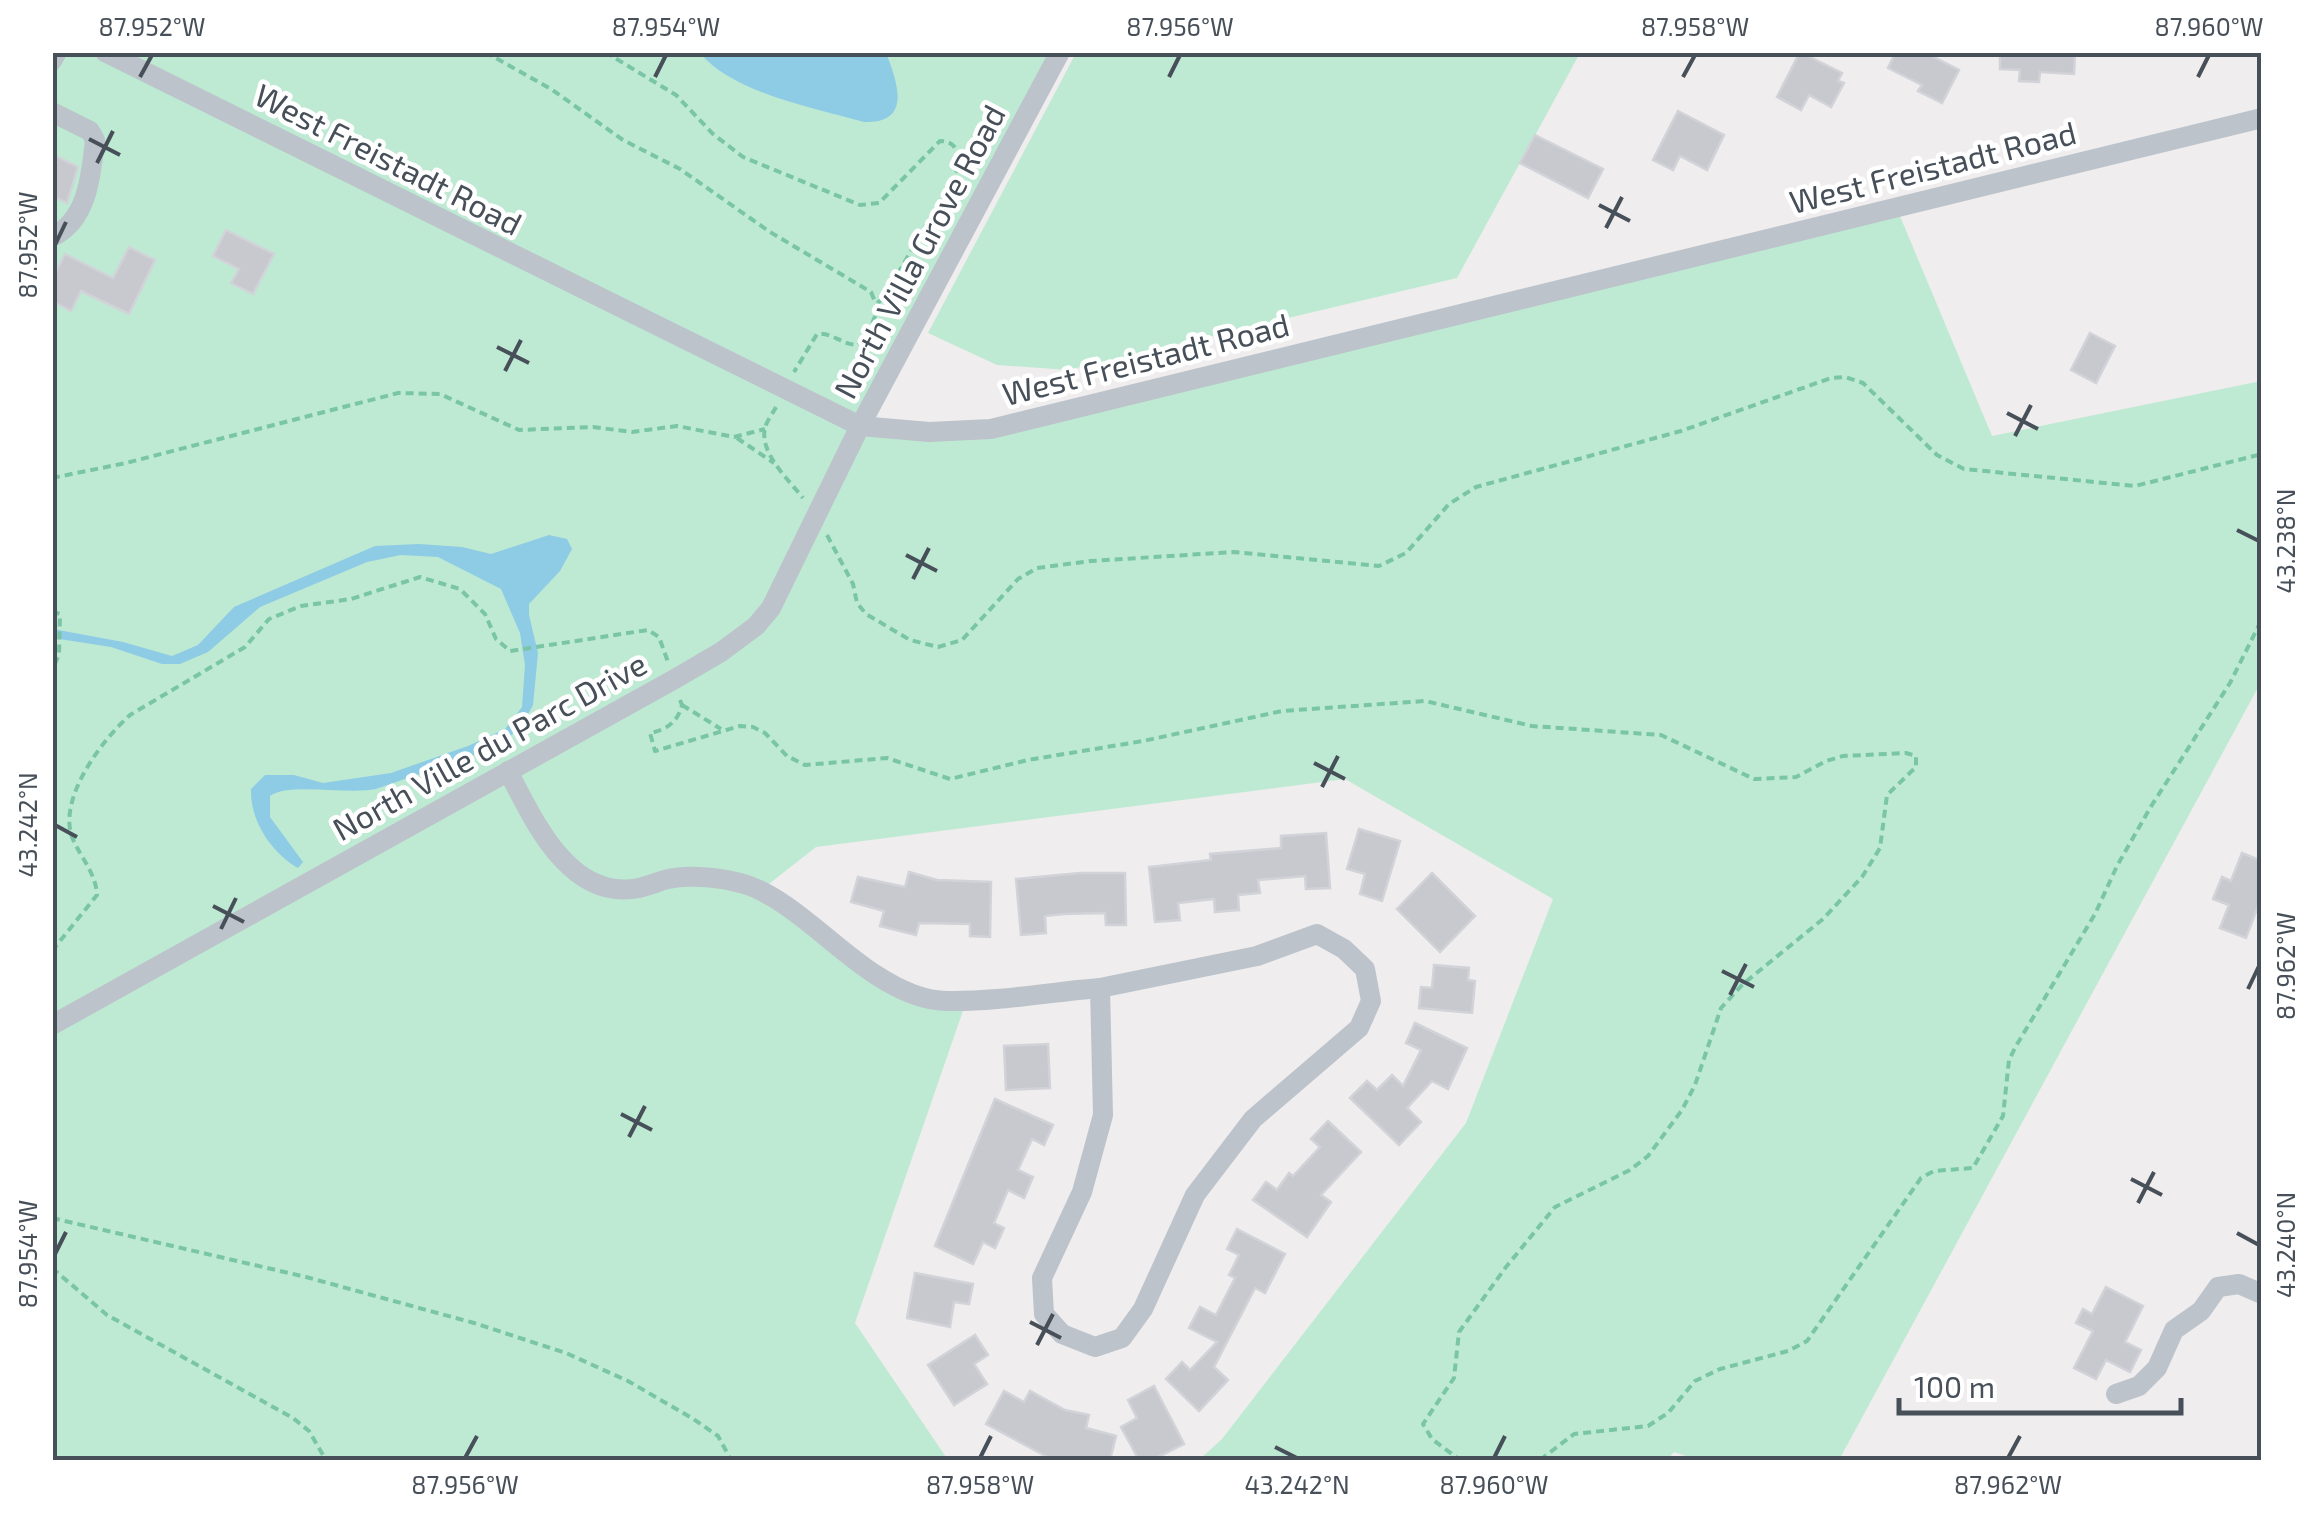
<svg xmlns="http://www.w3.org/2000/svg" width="2314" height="1513" font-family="'Exo 2',sans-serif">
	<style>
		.green { fill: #beead3 }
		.water { fill: #8ecbe4 }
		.building { fill: #c7c9cf; stroke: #d1d3d8; stroke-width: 2.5 }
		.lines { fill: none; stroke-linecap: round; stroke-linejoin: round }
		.path { stroke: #79c5a6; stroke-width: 4; stroke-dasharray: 8 5; stroke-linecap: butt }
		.minor { stroke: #bcc3cb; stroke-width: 20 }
		.ticks { fill: none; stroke: #474f59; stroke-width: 4 }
		.labels { text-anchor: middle; stroke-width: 9; stroke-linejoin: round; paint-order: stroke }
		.street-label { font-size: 32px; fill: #474f59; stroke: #fff }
		.neatline { fill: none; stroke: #474f59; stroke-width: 4 }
		.ticks-label { font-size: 25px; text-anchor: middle; fill: #474f59 }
	</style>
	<rect width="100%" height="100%" fill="#efeded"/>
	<g class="green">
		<path d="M52 53H1060L861 425 991 429 1897 209 1992 436 2261 381V682L1839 1460H1698L1674 1452 1667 1460H1199L1222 1439 1466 1123 1553 899 1345 779 816 847 760 891 876 975 967 999 855 1323 948 1460H53Z"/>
		<path d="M1076 53H1580L1457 278 1068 370 997 365 928 333Z"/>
	</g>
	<g class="water">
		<path d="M700 53H886C898 83 912 124 864 122 814 108 733 93 700 53Z"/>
		<path d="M549 535 567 539 572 549 560 571 529 604V615L538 653 533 705 523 724 500 746 376 789C347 795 288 782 270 796V817L303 862 298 868C271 852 250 821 251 789L265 775H294L323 783 391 773 468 746 505 729 522 707 525 665 520 633 501 589 438 557 401 555 367 562 260 607 208 652 180 664H162L111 647 53 638V629L123 642 172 656 198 645 234 607 375 546 419 544 462 547 491 554Z"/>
	</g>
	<g class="building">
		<path d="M1800 52 1842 73 1838 81 1844 83 1831 107 1809 95 1801 110 1777 97Z"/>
		<path d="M1896 52H1924L1959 70 1942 103 1918 91 1922 85 1888 68Z"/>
		<path d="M2000 52H2075L2074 74 2040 72 2039 82 2019 81 2020 70 2000 69Z"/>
		<path d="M1678 111 1724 135 1707 170 1680 156 1673 170 1653 160Z"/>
		<path d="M1535 135 1603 169 1588 198 1520 163Z"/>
		<path d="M52 154 78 167 67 203 52 196Z"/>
		<path d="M226 230 274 254 253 294 231 283 239 269 213 256Z"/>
		<path d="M129 247 155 260 129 314 81 291 71 311 52 301V279L65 254 113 278Z"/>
		<path d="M2090 333 2115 346 2096 383 2071 370Z"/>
		<path d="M1359 829 1400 841 1382 901 1360 894 1365 874 1347 869Z"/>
		<path d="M1326 833 1330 888 1306 889 1305 876 1258 880 1260 893 1238 895 1239 910 1215 912 1214 899 1178 903 1180 920 1155 922 1149 867 1211 860 1210 854 1281 848V836Z"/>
		<path d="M2242 853 2262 861V908L2258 906 2246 938 2220 928 2229 905 2213 899 2222 877 2231 881Z"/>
		<path d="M909 872 937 880 991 882 990 937 970 936V924L919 923 916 935 880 926 884 911 851 902 858 877 905 887Z"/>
		<path d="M1080 873H1125L1126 925H1106L1105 913 1064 914 1045 916 1046 933 1021 935 1016 879Z"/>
		<path d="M1432 873 1475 916 1440 952 1397 909Z"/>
		<path d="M1434 965 1469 968 1468 980 1475 981 1472 1013 1419 1008 1421 987 1432 988Z"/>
		<path d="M1415 1023 1467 1048 1448 1089 1432 1081 1407 1108 1421 1122 1399 1145 1350 1098 1367 1081 1377 1090 1392 1075 1403 1086 1421 1050 1406 1043Z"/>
		<path d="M1048 1044 1050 1088 1006 1090 1004 1046Z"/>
		<path d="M995 1099 1053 1125 1044 1145 1032 1139 1018 1170 1033 1177 1024 1198 1008 1190 994 1223 1004 1228 995 1248 983 1242 973 1264 935 1246Z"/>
		<path d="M1328 1121 1361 1152 1321 1195 1331 1202 1307 1237 1253 1200 1266 1182 1277 1190 1289 1173 1293 1176 1320 1147 1311 1139Z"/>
		<path d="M1237 1229 1285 1254 1265 1293 1255 1288 1214 1367 1228 1380 1199 1411 1166 1379 1182 1362 1190 1370 1217 1342 1189 1328 1200 1307 1216 1315 1235 1278 1229 1275 1239 1255 1227 1249Z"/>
		<path d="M915 1273 973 1284 969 1304 954 1302 950 1327 907 1318Z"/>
		<path d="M2106 1287 2143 1306 2125 1342 2141 1350 2130 1372 2106 1360 2096 1379 2074 1368 2093 1331 2076 1323 2083 1309 2092 1314Z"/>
		<path d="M975 1335 988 1355 974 1364 987 1384 954 1405 928 1365Z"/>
		<path d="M1154 1386 1184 1444 1152 1460H1139L1121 1427 1137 1418 1128 1400Z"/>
		<path d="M1004 1391 1024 1402 1030 1391 1065 1410 1089 1415 1086 1428 1116 1436 1110 1460H1053L986 1424Z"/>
	</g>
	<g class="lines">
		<g class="path">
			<path d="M485 52 551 89 623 140 680 169 770 232 871 292 878 309 867 336 858 345C842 345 832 332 817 334L794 372"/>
			<path d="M605 52 676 95 713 134 743 157 860 205 879 203 940 141C960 141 960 159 956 174L883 299 877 303"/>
			<path d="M776 407C773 413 766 422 765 428 759 453 789 480 803 498"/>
			<path d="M737 438 774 463"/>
			<path d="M52 478 126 463 398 393 440 394 519 430 593 427 632 432 677 426 734 437 765 429"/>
			<path d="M827 535 853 584 857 603 866 614 910 640 938 647 962 640 1018 579 1037 568 1091 561 1234 552 1379 566 1406 553 1449 504 1476 487 1681 431 1831 378 1845 377 1863 383 1937 455 1964 469 2135 486 2262 454"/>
			<path d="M52 611 60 614 59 655 52 670"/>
			<path d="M680 700 682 705C678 722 666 730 650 733L655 751 740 726 753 727 765 733 787 756 805 765 887 758 950 779 1028 760 1143 741 1282 711 1425 701 1532 726 1661 735 1754 779 1796 777 1826 761 1843 756 1906 753 1916 756V767L1887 795 1880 848 1862 877 1823 919 1743 984 1721 1008 1695 1085 1682 1110 1648 1156 1630 1170 1555 1207 1506 1267 1459 1332 1454 1378 1423 1424 1432 1439 1460 1460"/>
			<path d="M682 705 721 729"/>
			<path d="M52 951 97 895C96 873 80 857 72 837 58 798 102 740 130 715L245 647 269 619 301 606 351 599 420 577 460 589 485 614 496 639 510 651 648 630 659 637 668 662"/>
			<path d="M52 1218 306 1277 474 1323 566 1353 628 1381 692 1418 718 1436 731 1460"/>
			<path d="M52 1268 107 1315 293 1418 309 1431 326 1460"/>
			<path d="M1540 1460 1574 1434 1648 1426 1668 1413 1695 1381 1720 1369 1788 1351 1807 1341 1921 1178 1934 1171 1973 1168 2003 1116 2009 1060 2016 1046 2095 914 2117 866 2150 808 2230 683 2262 619"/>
		</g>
		<g class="minor">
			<path d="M105 52 860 426 929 432 991 429 2262 118"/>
			<path d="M52 61 57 52"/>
			<path d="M52 112 90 131 95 140C91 175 88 220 52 237"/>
			<path d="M508 771C534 821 570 902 639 888 649 886 659 881 668 879 690 874 723 878 744 884 788 897 836 950 876 975 896 988 923 1001 947 1001 997 1002 1050 992 1100 988"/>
			<path d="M1317 934 1344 949 1365 969 1371 1001 1359 1028 1253 1119 1195 1195 1143 1309 1122 1338 1095 1347 1062 1334 1044 1314 1042 1278 1082 1192 1103 1115 1100 988 1257 956Z"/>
			<path d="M52 1025 673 680 721 652 756 626 771 608 860 426 1060 52"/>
			<path d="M2116 1394 2139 1386 2157 1368 2174 1330 2201 1311 2218 1287 2239 1284 2262 1294"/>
		</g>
	</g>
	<path class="ticks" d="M140 77 152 55M655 77 666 55M1169 77 1180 55M1683 77 1695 55M2198 77 2209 55M89 139 120 155M97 163 113 131M1599 205 1630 221M1606 228 1622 197M55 245 66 222M497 347 529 363M505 371 521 340M2007 413 2038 429M2015 436 2031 405M2237 530 2259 541M906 555 937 571M913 579 929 548M1314 763 1345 779M1322 787 1338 756M55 825 77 837M213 906 244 922M221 929 236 898M1722 971 1754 987M2248 989 2259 966M1730 995 1746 964M621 1114 652 1130M629 1137 645 1106M2131 1179 2162 1195M2138 1203 2154 1172M2237 1233 2259 1245M55 1254 66 1232M1030 1322 1061 1338M1037 1345 1053 1314M1275 1447 1297 1458M465 1458 477 1436M980 1458 991 1436M1494 1458 1505 1436M2008 1458 2020 1436"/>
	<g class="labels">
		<g class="street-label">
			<text transform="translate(388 160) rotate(27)" y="11">West Freistadt Road</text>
			<text transform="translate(1933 168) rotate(-14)" y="11">West Freistadt Road</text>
			<text transform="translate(920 252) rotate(-62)" y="11">North Villa Grove Road</text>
			<text transform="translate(1146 360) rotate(-14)" y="11">West Freistadt Road</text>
			<text transform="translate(490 747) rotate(-29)" y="11">North Ville du Parc Drive</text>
		</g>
	</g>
	<rect width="2314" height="1513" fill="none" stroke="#ffffff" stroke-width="110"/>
	<path d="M1899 1398v15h282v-15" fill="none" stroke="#474f59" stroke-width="5"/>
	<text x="1914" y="1398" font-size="30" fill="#474f59" stroke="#ffffff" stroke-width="8" paint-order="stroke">100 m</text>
	<rect x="55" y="55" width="2204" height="1403" class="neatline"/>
	<g class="ticks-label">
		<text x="152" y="36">87.952°W</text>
		<text x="666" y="36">87.954°W</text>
		<text x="1180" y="36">87.956°W</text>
		<text x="1695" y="36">87.958°W</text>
		<text x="2209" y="36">87.960°W</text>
		<text transform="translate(28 245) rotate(-90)" y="9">87.952°W</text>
		<text transform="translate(2286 541) rotate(-90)" y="9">43.238°N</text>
		<text transform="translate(28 825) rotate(-90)" y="9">43.242°N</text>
		<text transform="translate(2286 966) rotate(-90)" y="9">87.962°W</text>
		<text transform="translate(2286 1245) rotate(-90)" y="9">43.240°N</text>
		<text transform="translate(28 1254) rotate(-90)" y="9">87.954°W</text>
		<text x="465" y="1494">87.956°W</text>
		<text x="980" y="1494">87.958°W</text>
		<text x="1297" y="1494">43.242°N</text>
		<text x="1494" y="1494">87.960°W</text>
		<text x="2008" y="1494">87.962°W</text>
	</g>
</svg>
